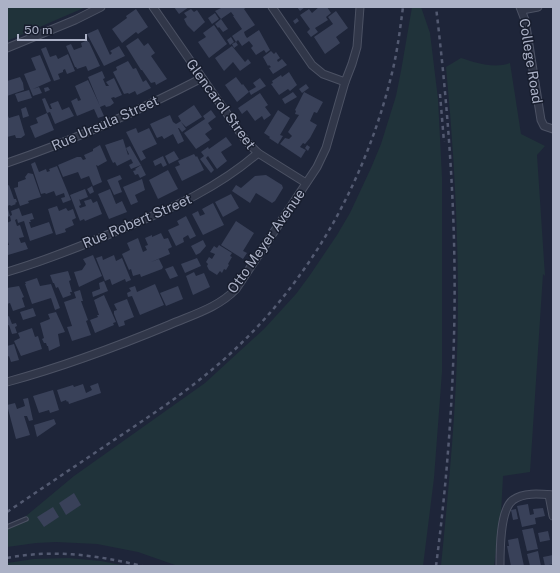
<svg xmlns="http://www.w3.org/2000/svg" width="560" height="573" font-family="'Public Sans',sans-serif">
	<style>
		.green { fill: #20333a }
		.building { fill: #394159 }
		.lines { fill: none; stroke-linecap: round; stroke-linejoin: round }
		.service-casing { stroke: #4c5264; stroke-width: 5.5 }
		.minor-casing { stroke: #4c5264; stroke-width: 9 }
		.service { stroke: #313749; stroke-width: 3.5 }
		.minor { stroke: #313749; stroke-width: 7 }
		.rail { stroke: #535a71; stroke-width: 2.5; stroke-dasharray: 4 4; stroke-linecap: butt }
		.labels { text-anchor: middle; stroke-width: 3; stroke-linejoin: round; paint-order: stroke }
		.street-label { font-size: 14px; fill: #abb1c6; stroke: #171d2d }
	</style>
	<rect width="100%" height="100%" fill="#1e2539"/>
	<g class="green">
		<path d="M7 7H86L7 41Z"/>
		<path d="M412 7H421L430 33 438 99 442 177V372L434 478 423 566H178L138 552 97 544 56 542 36 543 7 547V527L20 521 74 476 205 383 264 329 296 294 310 275 337 235 350 213 371 168 381 144 396 96 401 71Z"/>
		<path d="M461 58C477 63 493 69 510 63L521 134 545 146 537 155 545 276 543 274 530 472 503 476 501 513 494 566H441C447 505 453 443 456 382 461 277 456 172 446 67Z"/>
		<path d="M68 558 101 561 126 566H7V563L34 559Z"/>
	</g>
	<g class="building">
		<path d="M174 7H189L179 14Z"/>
		<path d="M223 7H247L244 9 255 25 244 32 245 35 247 38 259 30 270 50 266 53 264 50 256 55 251 48 253 46 249 41 242 46 238 40 236 42 232 36 242 29 233 16H234L231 12 221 19 215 11Z"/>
		<path d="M297 7H305L300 11Z"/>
		<path d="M319 7H327L331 13 326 17 328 20 315 28 318 32 311 37 307 32 310 29 300 15 309 9 312 13Z"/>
		<path d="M136 9 148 27 138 34 136 32 122 43 112 29 127 18 126 16Z"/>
		<path d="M191 9 194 12 197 10 205 22 194 32 187 25 184 19 187 17 184 13Z"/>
		<path d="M336 11 348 28 336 37 340 43 325 54 314 37 333 24 328 17Z"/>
		<path d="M215 13 219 19 212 24 208 18Z"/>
		<path d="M297 18 299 21 295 24 293 21Z"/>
		<path d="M221 19 228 29 223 32 219 27 218 28 215 24Z"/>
		<path d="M214 25 227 44 209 58 198 42 206 37 203 33Z"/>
		<path d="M98 29 110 55 112 53 110 51 119 46 125 56 104 66 87 34Z"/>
		<path d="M231 37 234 42 230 45 227 40Z"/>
		<path d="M138 38 144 46 148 43 155 53 151 56 167 79 156 85 155 82 151 83 142 70H141L126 46Z"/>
		<path d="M88 40V42H89L100 66 88 71 86 66 77 69 76 67H75L66 46 71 44 74 50 82 47 81 43Z"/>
		<path d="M236 42 238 45 234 48 232 44Z"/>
		<path d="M232 46 245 62 248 59 251 63 240 71 233 62 224 71 215 58Z"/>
		<path d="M46 47 50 57 56 55 58 59 68 54 75 71 67 74 65 69 63 70V72L58 74 60 79 54 81 41 49Z"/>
		<path d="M271 51 274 54 276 52 280 58 277 60 278 62 282 59 287 65 273 74 269 68 271 67 269 65 268 66 263 57Z"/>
		<path d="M40 55 51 81 33 89 39 87 42 93 33 96 24 74 36 70 31 58Z"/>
		<path d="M128 61 133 69 136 68 143 82 146 80 151 88 137 95 135 91 129 94 128 93 124 94 113 72 117 70 116 67Z"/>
		<path d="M102 71 105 78 103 79 106 86H109L106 82 114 78 122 95 115 98 114 97 111 98 114 103 110 106 106 107 105 105 100 107 104 116 98 118 94 109 77 116 71 101 77 98 78 101 81 100 75 86 88 80 100 106 88 77Z"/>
		<path d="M289 72 297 85 290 91 288 89 279 95 271 84 273 83 272 81 281 75 282 77Z"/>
		<path d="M20 77 23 83 24 90 7 96V81Z"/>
		<path d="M236 77 242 85 243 84 249 92 237 102 225 85Z"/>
		<path d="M260 78 266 86 251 95 249 91 256 87 253 83Z"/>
		<path d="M306 84 309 88 302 93 299 89Z"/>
		<path d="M48 87 50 90 45 92 44 88Z"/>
		<path d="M29 90 32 98 18 102 15 94Z"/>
		<path d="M293 92 297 97 285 104 282 99Z"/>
		<path d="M304 92 323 102 317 113 314 112 310 121 317 125 310 138 305 144 303 143 300 147 306 150 301 158 280 144 285 138 289 139 292 136 288 132 299 115 295 114 296 111 295 110Z"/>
		<path d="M260 93 268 105 265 107 271 115 264 120 262 116 255 121 247 110 242 114 238 108Z"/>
		<path d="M45 98 50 109H52L50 104 58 101 62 110 69 107 74 116 55 124 50 112 47 113 42 99Z"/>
		<path d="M194 105 202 117 186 127 181 122 186 129 182 132 179 128H178L184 141 178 144 173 134 164 139 162 136 157 138 150 124 170 115 173 122 176 124 181 121 178 116Z"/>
		<path d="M26 107 29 116 23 118 21 109Z"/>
		<path d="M211 110 216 117 208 123 212 129 205 134 210 140 196 149 184 133 205 119 203 116Z"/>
		<path d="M278 110 290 118 280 135 283 136 278 144 269 138 270 137 264 133Z"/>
		<path d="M47 113 54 130 35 138 30 126 38 123 36 118Z"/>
		<path d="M7 114 9 118 19 115 25 135 21 138H16L15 135 7 137Z"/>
		<path d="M136 128 138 133 149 128 157 144 142 151 146 158 141 161 126 132Z"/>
		<path d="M226 137 232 145 221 152 227 161 217 169 208 156 206 158 214 170 211 173 200 159 204 156 201 152 208 147 209 149Z"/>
		<path d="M123 139 128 155 129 154 126 148 130 146 141 165 131 169 129 165 133 163 131 159 117 166 115 162 113 163 111 159 105 145Z"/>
		<path d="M100 145 107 161 98 166 96 165 102 182 93 186 89 176 81 179 78 172 63 177 58 165 77 157H81L83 160 86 159 84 155 93 151V149Z"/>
		<path d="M307 145 310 147 308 151 305 148Z"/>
		<path d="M174 151 179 159 169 164 165 156Z"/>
		<path d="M194 154 196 157 197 156 204 170 182 181 175 167 180 165 178 161Z"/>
		<path d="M163 156 167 165 163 167 161 163 155 166 153 161Z"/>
		<path d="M35 162 39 172 46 169 47 172 50 171 49 169 57 166 71 200 63 203 61 198 65 197 64 193 56 196 54 191 46 194 45 193 41 194 31 164Z"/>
		<path d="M141 165 146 175 140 178 138 174 135 175 133 171 136 170 135 169Z"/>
		<path d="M168 170 178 189 158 199 149 180Z"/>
		<path d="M28 173 33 174 41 197 28 201 29 203 20 206 14 188 18 187V182L26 179 25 177Z"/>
		<path d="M120 175 122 179 118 181 122 192 114 195 107 180Z"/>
		<path d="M266 175 282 185 283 188 275 201 272 203 256 193 250 203 232 191 236 185 241 188 255 176Z"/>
		<path d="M142 179 145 190 135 195 138 202 131 205 123 187Z"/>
		<path d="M9 185 14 199H16L17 202 15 203 16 204 11 206 10 205 7 206V186Z"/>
		<path d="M92 186 94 192 90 194 87 189Z"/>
		<path d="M85 189 88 197 80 200 79 199 81 205 79 206 80 208 86 206 84 201 91 199 93 203 97 201 102 214 85 221 84 219 80 221 70 195Z"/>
		<path d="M110 189 116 204 122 201 127 212 109 219 98 194Z"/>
		<path d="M231 194 239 208 223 217 215 202Z"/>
		<path d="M213 203 224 225 203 235 192 214 198 211 200 216 205 214 202 209Z"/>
		<path d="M57 206 59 211 66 208 68 211 73 209 76 218 72 220 74 225 65 229 66 232 56 235 48 209Z"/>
		<path d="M19 208 22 216 32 213 34 219 30 220 31 222H29L31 228 49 222 53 233 30 241 24 221 18 223 17 219 15 220 17 226 20 225 24 237 19 238 21 243 25 242 28 249 8 255 7 245H9L7 239V223L11 221 10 216 12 215 11 211Z"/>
		<path d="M8 209 10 216 7 217V210Z"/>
		<path d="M186 216 196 236 190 239 188 235 183 238 184 242 176 246 168 230 179 225 177 221Z"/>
		<path d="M236 221 254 233 243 251 247 253 243 259 221 245Z"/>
		<path d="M161 233 164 239 168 238 172 247 168 249 170 254 151 262 159 259 163 267 162 269 141 277 140 274 133 276 131 269 129 270 122 254 130 250 127 243 138 238 143 252 147 250 145 246 148 245 145 238 152 235V237Z"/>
		<path d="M203 240 206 246 200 253 196 255 191 246Z"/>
		<path d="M219 245 232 253 230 256 232 257 228 264 229 265 226 270 224 269 222 273 220 271 217 275 209 270 207 266 208 264 206 262 209 257 212 259 215 254 210 252 214 246 217 248Z"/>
		<path d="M93 255 102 276 79 287 74 272 82 270 86 264 83 259Z"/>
		<path d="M114 255 116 261 122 258 131 280 126 282 125 279 112 285 110 279 105 281 96 258 102 256 103 260Z"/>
		<path d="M197 258 201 266 185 273 181 264Z"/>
		<path d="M173 266 178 276 170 279 165 269Z"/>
		<path d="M68 271 71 280 69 281 72 292H70L71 295 63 298 58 287 56 288 54 283H53L50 275Z"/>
		<path d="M194 272 196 276 204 273 210 287 193 295 186 276Z"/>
		<path d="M37 278 40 286 51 284 60 308 55 310 51 298 32 304 25 284H26L25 282Z"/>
		<path d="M104 281 108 291 93 297 92 292 100 289 99 283Z"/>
		<path d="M155 284 164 305 140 315 132 296 128 297 127 293 131 291 129 288 135 286 137 292Z"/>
		<path d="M19 286 24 297 22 298 25 307 13 311 10 303 7 304V288Z"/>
		<path d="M178 286 183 299 166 306 160 293Z"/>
		<path d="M80 290 83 301H81L88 320 86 321 91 335 72 341 67 327 72 326 64 302 76 298 74 292Z"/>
		<path d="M104 295 116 322 113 323 114 325 95 333 90 320 98 317 97 315H99L94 300Z"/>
		<path d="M127 299 134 317 124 321 125 325 119 327 114 314V311L117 310 114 304Z"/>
		<path d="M33 308 36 316 23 320 20 312Z"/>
		<path d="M56 312 65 332 58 334 60 346 49 351 48 346H47L46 343H44L42 339 44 338 40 323 50 319 48 314Z"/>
		<path d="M9 316 12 324 16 323 17 326 15 327 17 333 12 334 9 325 7 326V317Z"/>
		<path d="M32 328 35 337 38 336 42 349 21 356 14 341 20 338 18 333Z"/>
		<path d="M14 344 19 360 11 362 9 356 7 357V346Z"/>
		<path d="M98 383 101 393 69 404 68 401 67 402 66 400 61 402 57 390 73 385 74 387 83 384 86 393 92 390 90 386Z"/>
		<path d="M53 390 59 410 50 413 49 410 39 413 33 396Z"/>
		<path d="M28 398 33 420 29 421 27 416H24L30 435 16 439 7 405 15 403 17 409 25 406 23 399Z"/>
		<path d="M54 419 56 424 37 437 34 425Z"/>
		<path d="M74 493 81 505 66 515 59 503Z"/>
		<path d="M528 504 530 515 534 514 533 509 543 508 545 516 535 518 536 524 522 527 517 506Z"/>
		<path d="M53 507 59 517 44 527 37 517Z"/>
		<path d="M516 509 518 519 513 520 511 510Z"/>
		<path d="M533 528 538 549 527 551 522 530Z"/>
		<path d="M548 531 550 540 540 542 538 533Z"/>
		<path d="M518 538 524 566H511L507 546H509L508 540Z"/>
		<path d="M538 551 541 566H530L527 554Z"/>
		<path d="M553 555V564L545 566 543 557Z"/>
	</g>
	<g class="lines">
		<g class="service-casing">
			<path id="service" d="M7 527 26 519"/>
		</g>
		<g class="minor-casing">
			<g id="minor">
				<path d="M153 7 246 141 258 153 306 183"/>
				<path d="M272 7 312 65 323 74 345 82"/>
				<path d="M520 7 525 20 541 120 544 126 553 129"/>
				<path d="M522 10 538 7"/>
				<path d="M7 48 75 20 101 7"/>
				<path d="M7 163C75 140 138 111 202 78"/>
				<path d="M7 272C47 260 87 244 126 227 173 208 219 187 258 153"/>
				<path d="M7 382C62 367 116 347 169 325 192 315 218 308 236 289L317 167 326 148 345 82 352 64 357 47 360 7"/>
				<path d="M549 495 553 516"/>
				<path d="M500 566C500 551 500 509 513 500 524 492 541 494 553 495"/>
			</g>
		</g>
		<use href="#service" class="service"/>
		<use href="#minor" class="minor"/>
		<g class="rail">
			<path d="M440 94 444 142"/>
			<path d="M7 512C41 489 74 467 108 444 144 420 181 396 214 368 303 293 363 189 391 77 397 54 400 30 403 7"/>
			<path d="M7 558C54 549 96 555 142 566"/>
			<path d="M436 566C446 490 452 413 454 337 457 226 449 116 436 7"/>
		</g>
	</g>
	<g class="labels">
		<g class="street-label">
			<text transform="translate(531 61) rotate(81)" y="5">College Road</text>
			<text transform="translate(221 104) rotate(54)" y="5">Glencarol Street</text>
			<text transform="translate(105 123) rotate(-24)" y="5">Rue Ursula Street</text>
			<text transform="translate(137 221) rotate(-23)" y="5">Rue Robert Street</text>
			<text transform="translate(266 241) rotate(-55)" y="5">Otto Meyer Avenue</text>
		</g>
	</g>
	<rect width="560" height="573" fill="none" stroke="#abb1c6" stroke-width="16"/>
	<path d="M18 34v6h68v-6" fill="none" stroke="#abb1c6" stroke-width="2"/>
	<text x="24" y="34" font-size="12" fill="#abb1c6" stroke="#171d2d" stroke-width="3" paint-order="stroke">50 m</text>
</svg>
